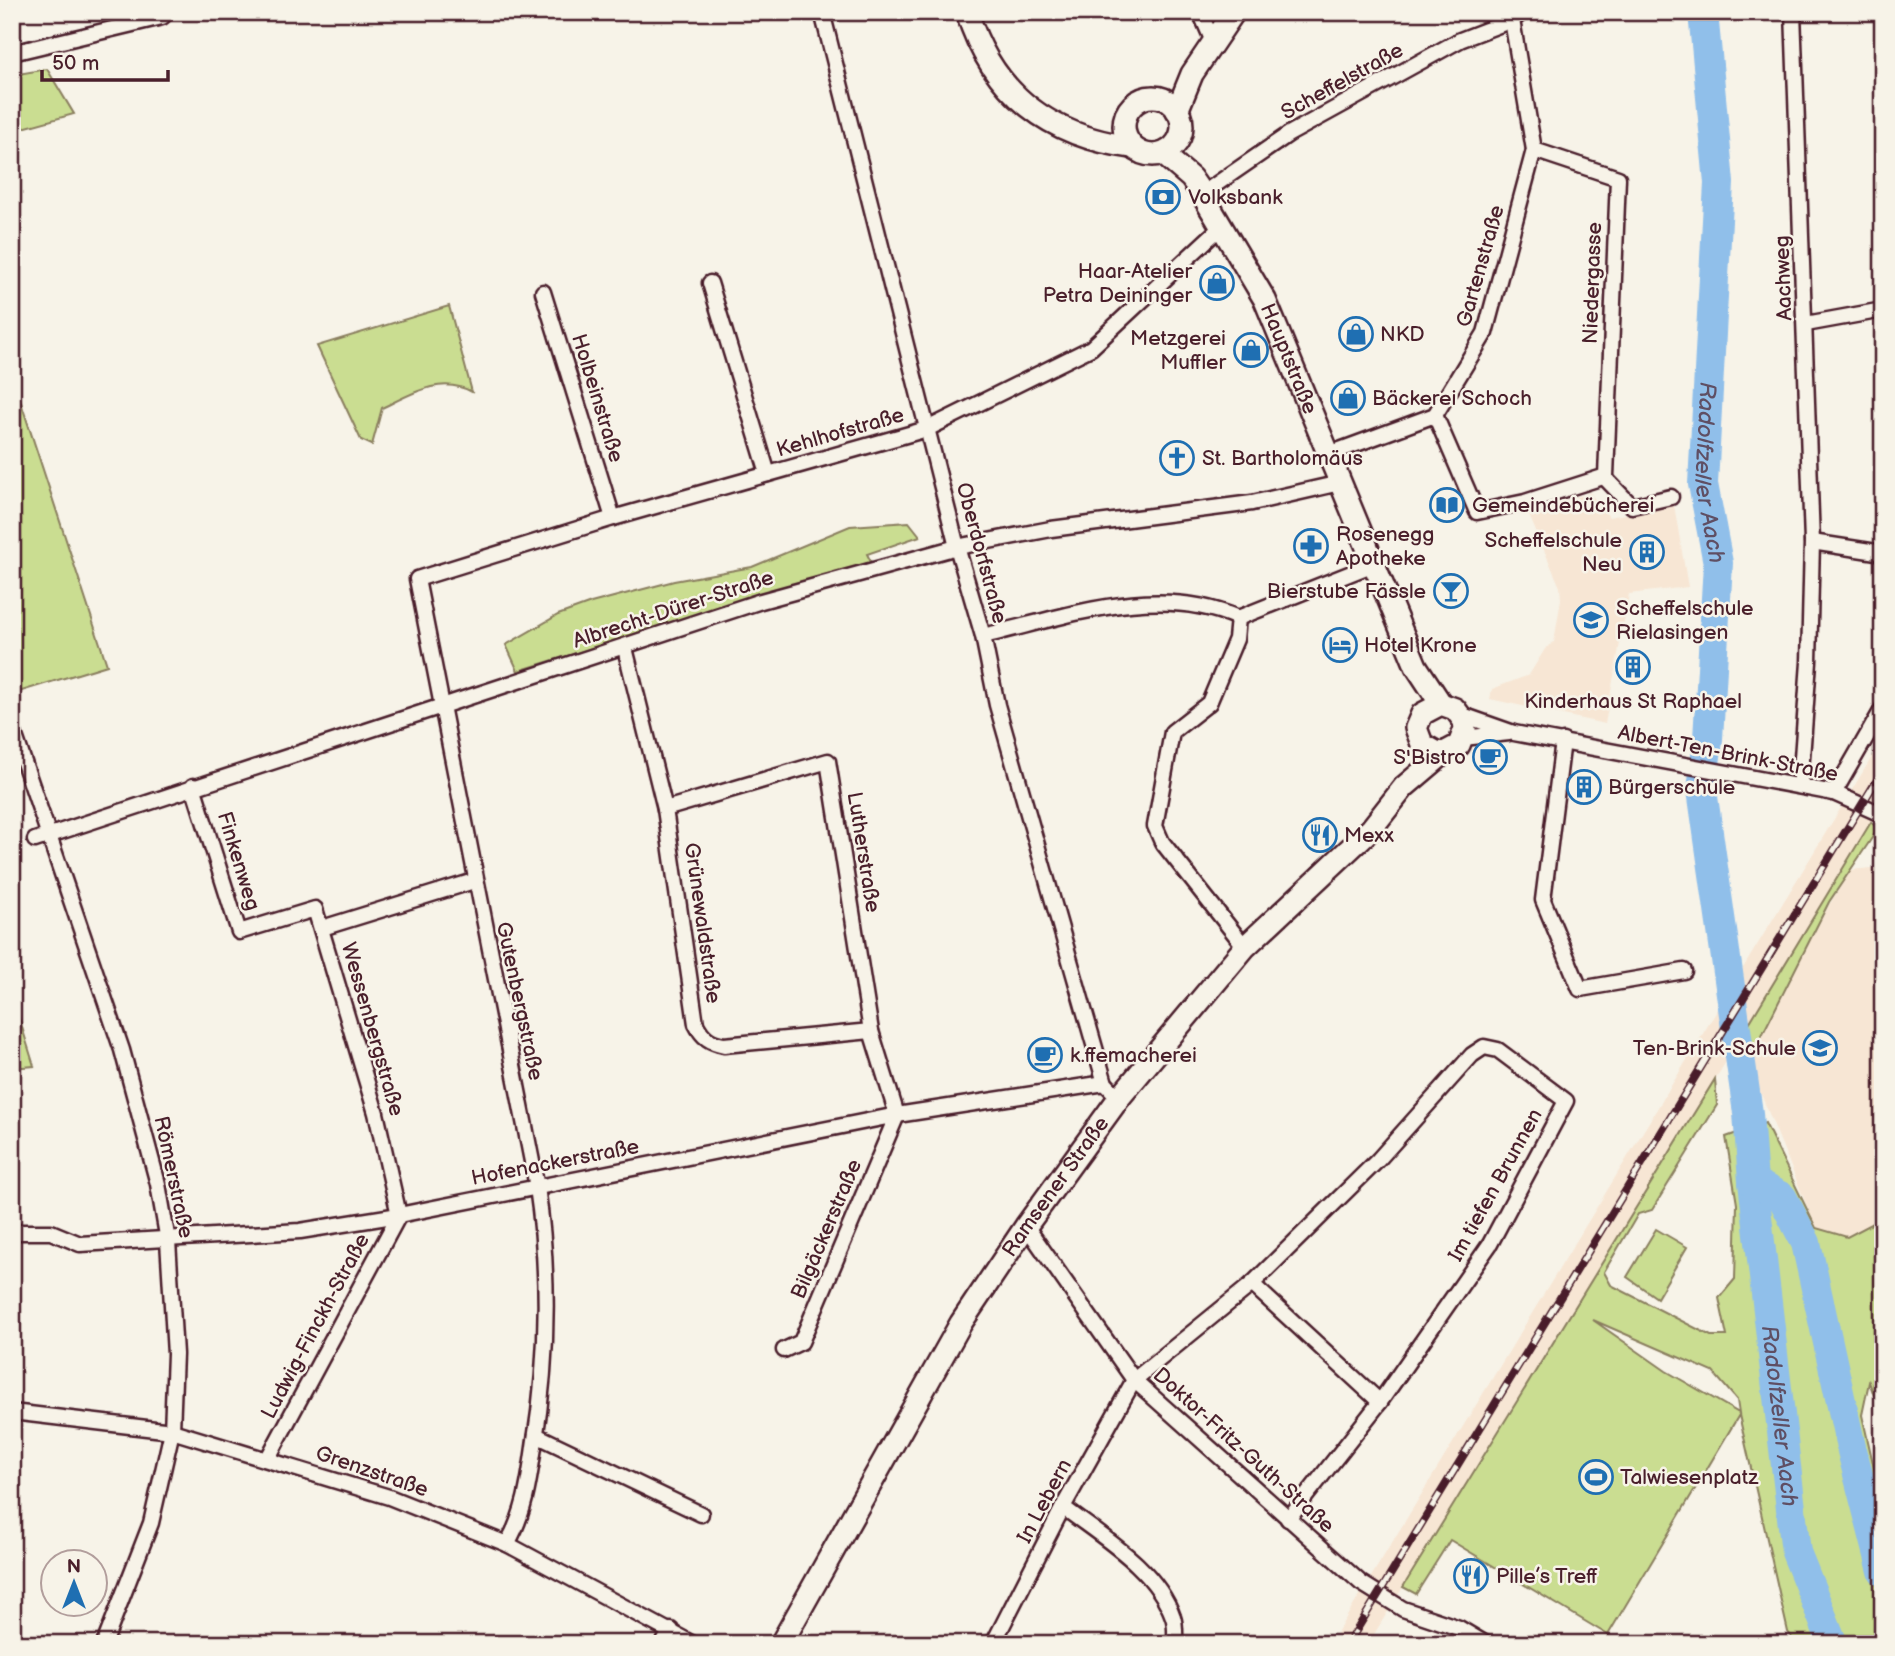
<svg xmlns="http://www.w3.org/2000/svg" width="1895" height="1656" font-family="'Balsamiq Sans',sans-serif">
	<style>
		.built { fill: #f7e6d4 }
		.green { fill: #cadd91; stroke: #8a7e5e; stroke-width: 2; fill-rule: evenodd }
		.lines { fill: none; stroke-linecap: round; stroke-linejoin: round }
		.river { stroke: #90bfea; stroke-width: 30 }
		.minor-casing { stroke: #4a1f2b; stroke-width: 19 }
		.secondary-casing { stroke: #4a1f2b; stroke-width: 26 }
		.minor { stroke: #f7f3e8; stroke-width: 14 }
		.secondary { stroke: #f7f3e8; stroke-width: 21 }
		.rail-casing { stroke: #4a1f2b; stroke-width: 8 }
		.rail { stroke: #f7f3e8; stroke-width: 5; stroke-dasharray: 16; stroke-linecap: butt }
		.labels { text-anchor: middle; stroke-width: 5; stroke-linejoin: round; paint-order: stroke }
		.street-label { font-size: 21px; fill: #4a1f2b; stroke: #f7f3e8 }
		.poi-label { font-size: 21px; fill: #4a1f2b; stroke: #f7f3e8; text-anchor: start }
		.water-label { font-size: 23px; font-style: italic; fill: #5f4f64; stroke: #f7f3e8 }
	</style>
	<rect width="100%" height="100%" fill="#f7f3e8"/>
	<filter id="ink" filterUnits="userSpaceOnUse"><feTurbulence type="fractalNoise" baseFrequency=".0143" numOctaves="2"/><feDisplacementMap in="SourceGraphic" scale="14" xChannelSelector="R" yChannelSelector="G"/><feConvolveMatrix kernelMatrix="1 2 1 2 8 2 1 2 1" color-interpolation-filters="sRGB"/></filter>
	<g filter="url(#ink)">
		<g class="built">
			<path d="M1590 493 1609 517 1674 505 1688 587 1629 594 1605 724 1490 699 1492 689 1529 675 1545 649 1554 642 1561 599 1560 587 1528 513Z"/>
			<path d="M1883 739V803L1727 1060 1368 1644H1330Z"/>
			<path d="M1883 867V1218L1844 1239 1816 1228 1754 1077 1750 1059 1804 947 1850 870Z"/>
		</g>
		<g class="green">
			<path d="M47 69 74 114 12 131V75Z"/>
			<path d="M449 306 472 392C441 375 411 394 382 408L372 445 361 440 317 346Z"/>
			<path d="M12 375 107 665 12 694Z"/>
			<path d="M909 522 920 536 867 554 871 562 518 671 506 645 558 615 591 603 674 581 752 567 850 526Z"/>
			<path d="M1871 822 1878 829 1829 902 1750 1059 1745 1030Z"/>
			<path d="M12 995 34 1066 12 1068Z"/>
			<path d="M1715 1079 1717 1105 1652 1210 1638 1214 1604 1272 1611 1285 1711 1336H1727L1719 1298 1735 1279 1737 1204 1726 1137 1765 1123 1816 1228 1847 1237 1883 1218V1392L1874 1395 1869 1382 1862 1415 1883 1507V1644H1796L1788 1632 1739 1415 1608 1635 1450 1540 1416 1594 1403 1587ZM1593 1320 1713 1372 1737 1400 1739 1413 1666 1371Z"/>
			<path d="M1656 1229 1687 1247 1657 1298 1627 1277Z"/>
		</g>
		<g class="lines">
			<g class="river">
				<path id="s1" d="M1703 12 1719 183 1703 484 1718 563 1708 739 1702 790 1748 1113 1753 1182 1796 1552 1833 1644"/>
				<path d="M1753 1182 1782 1197 1806 1243 1851 1447 1883 1571"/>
			</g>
			<g class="minor-casing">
				<g id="minor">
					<path d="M822 12 957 547 983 636 997 705 1105 1083 1119 1098"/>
					<path d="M1200 12 1214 44"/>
					<path d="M1793 12 1812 542 1809 662 1800 785"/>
					<path d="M12 53 162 17 167 12"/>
					<path d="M1202 194 1289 134 1460 40 1512 20 1523 12"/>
					<path d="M710 283 768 474"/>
					<path d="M543 292 613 518"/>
					<path d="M1806 324 1883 310"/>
					<path d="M1435 415 1477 512 1525 502 1606 476 1618 178 1534 150"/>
					<path d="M1329 454 1435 415 1485 333 1534 150 1512 20"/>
					<path d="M1604 477 1632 506 1671 497"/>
					<path d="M1812 542 1883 553"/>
					<path d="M1238 618 1236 639 1209 703 1172 732 1155 826 1162 842 1245 947"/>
					<path d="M983 636C1065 617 1156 582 1238 618L1374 564"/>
					<path d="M625 648 665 809 696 1024C703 1038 710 1042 724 1045L871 1031"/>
					<path d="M1460 714 1514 733 1834 793 1883 815"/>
					<path d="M12 727 122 1050 158 1184 168 1241 175 1354 172 1431 151 1523 104 1644"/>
					<path d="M1463 738 1509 733"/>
					<path d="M1563 741 1543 900 1580 989 1684 971"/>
					<path d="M193 786 239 932 315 909 376 1113 399 1215 268 1458"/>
					<path d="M1834 793 1883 708"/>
					<path d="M665 809 828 761 871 1031 897 1115 801 1342 784 1350"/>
					<path d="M35 840 761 601 957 547 1051 529 1252 503 1340 483"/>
					<path d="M322 928 474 881"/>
					<path d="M1026 1226 1134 1380 1361 1583 1403 1609 1459 1628 1486 1644"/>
					<path d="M12 1232H51L80 1244 300 1231 399 1215 897 1115 1105 1083"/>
					<path d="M1252 1284 1380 1402"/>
					<path d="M12 1412 172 1431 389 1497 507 1544 693 1644"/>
					<path d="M536 1435 701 1514"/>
					<path d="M1063 1507C1102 1537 1156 1568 1173 1617 1176 1625 1175 1635 1175 1644"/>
					<path d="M507 1544C525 1513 529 1482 534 1447 548 1361 550 1274 537 1187L417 579 613 518 927 429 1091 348 1222 226"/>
					<path d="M663 1644 671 1630"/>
					<path d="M993 1644 1063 1507 1134 1380 1252 1284 1378 1160 1472 1055 1484 1047 1498 1050 1566 1101 1490 1244 1380 1402 1288 1519"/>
				</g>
			</g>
			<g class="secondary-casing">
				<g id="secondary">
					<path d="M967 12C992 93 1050 137 1132 147"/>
					<circle cx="1153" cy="126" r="29"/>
					<path d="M1177 111 1192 74 1234 12"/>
					<path id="s2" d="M1163 154 1191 178 1202 194 1265 300 1416 666 1441 704"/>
					<path id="s3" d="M781 1644 961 1323 1026 1226 1119 1098 1245 947 1371 829 1404 787 1444 753 1459 745 1465 729 1464 721 1455 709 1441 704 1422 714 1416 728 1422 744 1436 752 1444 753"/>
				</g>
			</g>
			<use href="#minor" class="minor"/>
			<use href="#secondary" class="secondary"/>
			<g class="rail-casing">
				<path id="rail" d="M1348 1644 1883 770"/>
			</g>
			<use href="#rail" class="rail"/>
		</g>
	</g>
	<defs>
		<g id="bank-ring" transform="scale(1.75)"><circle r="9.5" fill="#f7f3e8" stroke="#1f6fb2" stroke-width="1.5"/><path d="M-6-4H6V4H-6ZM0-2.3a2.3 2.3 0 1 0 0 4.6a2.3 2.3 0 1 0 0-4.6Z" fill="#1f6fb2"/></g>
		<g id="shop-ring" transform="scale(1.75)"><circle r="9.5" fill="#f7f3e8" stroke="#1f6fb2" stroke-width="1.5"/><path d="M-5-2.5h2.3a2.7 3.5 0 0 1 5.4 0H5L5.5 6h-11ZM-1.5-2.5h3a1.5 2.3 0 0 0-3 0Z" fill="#1f6fb2"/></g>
		<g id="church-ring" transform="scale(1.75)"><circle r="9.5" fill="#f7f3e8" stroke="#1f6fb2" stroke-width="1.5"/><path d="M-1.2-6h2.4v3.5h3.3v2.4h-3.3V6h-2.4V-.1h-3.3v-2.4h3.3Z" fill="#1f6fb2"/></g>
		<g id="library-ring" transform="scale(1.75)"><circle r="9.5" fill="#f7f3e8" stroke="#1f6fb2" stroke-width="1.5"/><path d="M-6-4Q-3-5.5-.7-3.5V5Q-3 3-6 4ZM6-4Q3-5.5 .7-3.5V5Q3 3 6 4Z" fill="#1f6fb2"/></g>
		<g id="pharmacy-ring" transform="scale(1.75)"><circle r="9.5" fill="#f7f3e8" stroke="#1f6fb2" stroke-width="1.5"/><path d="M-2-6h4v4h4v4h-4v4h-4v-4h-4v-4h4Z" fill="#1f6fb2"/></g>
		<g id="building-ring" transform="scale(1.75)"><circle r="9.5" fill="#f7f3e8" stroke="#1f6fb2" stroke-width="1.5"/><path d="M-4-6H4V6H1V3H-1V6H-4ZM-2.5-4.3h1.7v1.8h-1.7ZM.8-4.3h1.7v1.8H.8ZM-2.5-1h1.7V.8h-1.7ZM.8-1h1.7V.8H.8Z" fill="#1f6fb2"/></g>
		<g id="bar-ring" transform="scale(1.75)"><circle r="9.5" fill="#f7f3e8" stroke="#1f6fb2" stroke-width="1.5"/><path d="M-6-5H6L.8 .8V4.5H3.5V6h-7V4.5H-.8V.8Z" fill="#1f6fb2"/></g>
		<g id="school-ring" transform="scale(1.75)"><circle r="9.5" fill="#f7f3e8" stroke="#1f6fb2" stroke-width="1.5"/><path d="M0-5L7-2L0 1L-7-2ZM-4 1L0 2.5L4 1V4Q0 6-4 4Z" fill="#1f6fb2"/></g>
		<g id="hotel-ring" transform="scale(1.75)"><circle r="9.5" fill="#f7f3e8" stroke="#1f6fb2" stroke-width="1.5"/><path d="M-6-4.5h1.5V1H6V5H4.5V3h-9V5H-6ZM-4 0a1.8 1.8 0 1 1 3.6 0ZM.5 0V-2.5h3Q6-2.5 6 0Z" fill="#1f6fb2"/></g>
		<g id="cafe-ring" transform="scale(1.75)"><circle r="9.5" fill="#f7f3e8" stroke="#1f6fb2" stroke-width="1.5"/><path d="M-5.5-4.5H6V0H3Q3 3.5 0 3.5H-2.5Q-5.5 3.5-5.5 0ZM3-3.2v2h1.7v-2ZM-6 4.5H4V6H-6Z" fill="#1f6fb2"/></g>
		<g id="restaurant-ring" transform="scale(1.75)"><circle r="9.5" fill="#f7f3e8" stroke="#1f6fb2" stroke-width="1.5"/><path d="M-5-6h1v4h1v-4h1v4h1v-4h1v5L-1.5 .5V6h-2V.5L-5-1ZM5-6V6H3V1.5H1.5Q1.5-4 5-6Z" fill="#1f6fb2"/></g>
		<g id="stadium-ring" transform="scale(1.75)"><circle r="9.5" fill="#f7f3e8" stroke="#1f6fb2" stroke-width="1.5"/><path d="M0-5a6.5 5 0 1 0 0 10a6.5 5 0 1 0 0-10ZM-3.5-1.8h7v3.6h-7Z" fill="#1f6fb2"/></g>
	</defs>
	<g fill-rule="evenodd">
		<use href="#bank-ring" x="1163" y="197"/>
		<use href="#shop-ring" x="1217" y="283"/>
		<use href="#shop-ring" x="1356" y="334"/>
		<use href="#shop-ring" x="1251" y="350"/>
		<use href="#shop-ring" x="1348" y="398"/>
		<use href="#church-ring" x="1177" y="458"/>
		<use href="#library-ring" x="1447" y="505"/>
		<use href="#pharmacy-ring" x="1311" y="546"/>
		<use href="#building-ring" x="1647" y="552"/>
		<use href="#bar-ring" x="1451" y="591"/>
		<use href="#school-ring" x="1591" y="620"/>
		<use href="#hotel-ring" x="1340" y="645"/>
		<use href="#building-ring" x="1633" y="667"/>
		<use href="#cafe-ring" x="1490" y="757"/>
		<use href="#building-ring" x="1584" y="787"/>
		<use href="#restaurant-ring" x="1320" y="835"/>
		<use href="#school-ring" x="1820" y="1048"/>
		<use href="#cafe-ring" x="1045" y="1055"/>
		<use href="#stadium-ring" x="1596" y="1477"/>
		<use href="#restaurant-ring" x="1471" y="1576"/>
	</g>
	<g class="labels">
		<g class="street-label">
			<text transform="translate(1342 81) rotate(-29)" y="7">Scheffelstraße</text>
			<text transform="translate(1480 266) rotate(-74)" y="7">Gartenstraße</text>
			<text transform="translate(1783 278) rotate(-92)" y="7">Aachweg</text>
			<text transform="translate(1592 283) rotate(-88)" y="7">Niedergasse</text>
			<text dy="7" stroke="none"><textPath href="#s2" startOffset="243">Hauptstraße</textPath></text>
			<text transform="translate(598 398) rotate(73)" y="7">Holbeinstraße</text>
			<text transform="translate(840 432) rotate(-16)" y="7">Kehlhofstraße</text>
			<text transform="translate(982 553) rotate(75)" y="7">Oberdorfstraße</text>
			<text transform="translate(673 609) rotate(-18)" y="7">Albrecht-Dürer-Straße</text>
			<text transform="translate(1728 753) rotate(11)" y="7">Albert-Ten-Brink-Straße</text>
			<text transform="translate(864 852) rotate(81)" y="7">Lutherstraße</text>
			<text transform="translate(239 861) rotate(73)" y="7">Finkenweg</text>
			<text transform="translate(703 923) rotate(82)" y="7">Grünewaldstraße</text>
			<text transform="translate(520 1001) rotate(78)" y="7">Gutenbergstraße</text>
			<text transform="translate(373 1029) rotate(74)" y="7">Wessenbergstraße</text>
			<text transform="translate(555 1162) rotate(-11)" y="7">Hofenackerstraße</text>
			<text transform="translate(174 1177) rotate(78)" y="7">Römerstraße</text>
			<text transform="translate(1495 1185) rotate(-61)" y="7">Im tiefen Brunnen</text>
			<text dy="7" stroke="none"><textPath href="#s3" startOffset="534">Ramsener Straße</textPath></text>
			<text transform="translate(826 1229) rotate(-67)" y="7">Bilgäckerstraße</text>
			<text transform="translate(315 1326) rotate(-62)" y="7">Ludwig-Finckh-Straße</text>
			<text transform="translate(1244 1450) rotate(42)" y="7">Doktor-Fritz-Guth-Straße</text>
			<text transform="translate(372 1471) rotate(19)" y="7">Grenzstraße</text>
			<text transform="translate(1044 1501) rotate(-62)" y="7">In Lebern</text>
		</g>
		<g class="poi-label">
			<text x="1188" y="204">Volksbank</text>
			<text x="1192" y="278" text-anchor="end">Haar-Atelier<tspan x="1192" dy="24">Petra Deininger</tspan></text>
			<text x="1380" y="341">NKD</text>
			<text x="1226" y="345" text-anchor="end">Metzgerei<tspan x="1226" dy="24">Muffler</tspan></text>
			<text x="1372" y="405">Bäckerei Schoch</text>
			<text x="1202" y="465">St. Bartholomäus</text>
			<text x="1472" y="512">Gemeindebücherei</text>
			<text x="1336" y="541">Rosenegg<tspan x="1336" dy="24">Apotheke</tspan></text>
			<text x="1622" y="547" text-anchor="end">Scheffelschule<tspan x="1622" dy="24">Neu</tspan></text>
			<text x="1426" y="598" text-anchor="end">Bierstube Fässle</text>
			<text x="1616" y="615">Scheffelschule<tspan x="1616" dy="24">Rielasingen</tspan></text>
			<text x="1364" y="652">Hotel Krone</text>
			<text x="1633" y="708" text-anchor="middle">Kinderhaus St Raphael</text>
			<text x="1466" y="764" text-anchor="end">S'Bistro</text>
			<text x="1608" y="794">Bürgerschule</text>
			<text x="1344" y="842">Mexx</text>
			<text x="1796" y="1055" text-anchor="end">Ten-Brink-Schule</text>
			<text x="1070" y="1062">k.ffemacherei</text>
			<text x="1620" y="1484">Talwiesenplatz</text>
			<text x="1496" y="1583">Pille’s Treff</text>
		</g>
		<g class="water-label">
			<text dy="8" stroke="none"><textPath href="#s1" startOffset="462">Radolfzeller Aach</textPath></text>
			<text dy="8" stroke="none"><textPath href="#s1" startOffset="1412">Radolfzeller Aach</textPath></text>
		</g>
	</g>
	<rect width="1895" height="1656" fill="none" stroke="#f7f3e8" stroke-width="42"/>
	<rect x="21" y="21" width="1853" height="1614" fill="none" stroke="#4a1f2b" stroke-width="2.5" filter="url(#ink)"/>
	<g transform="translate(74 1583)"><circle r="33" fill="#f7f3e8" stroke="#b29e9c" stroke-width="2"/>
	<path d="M0-5L12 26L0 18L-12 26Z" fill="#1f6fb2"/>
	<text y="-10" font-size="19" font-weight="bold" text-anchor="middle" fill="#4a1f2b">N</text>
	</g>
	<path d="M42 70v10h126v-10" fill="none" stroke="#4a1f2b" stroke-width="3.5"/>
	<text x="52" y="70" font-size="21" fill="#4a1f2b" stroke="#f7f3e8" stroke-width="5" paint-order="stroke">50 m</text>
</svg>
